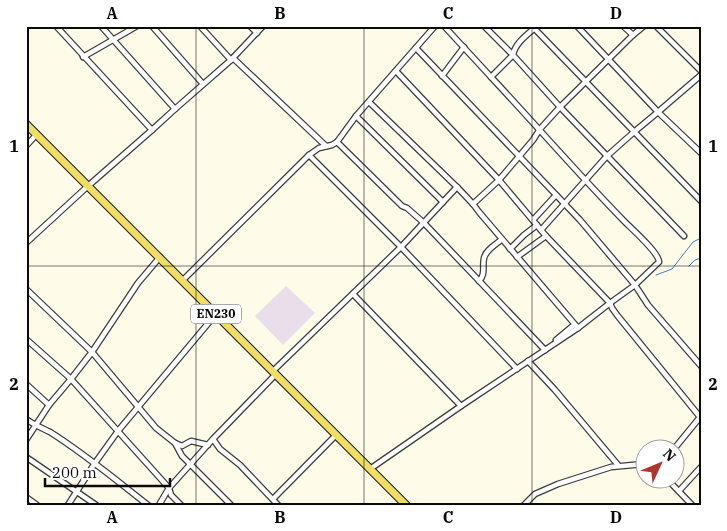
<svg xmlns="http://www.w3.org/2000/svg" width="727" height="531" font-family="'IBM Plex Serif',serif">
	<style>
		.industrial { fill: #e9dee9 }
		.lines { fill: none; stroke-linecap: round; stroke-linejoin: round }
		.stream { stroke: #3d7fc3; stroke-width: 1 }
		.street-casing { stroke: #3d3d3d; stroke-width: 7 }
		.primary-casing { stroke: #1b1b1b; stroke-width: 9 }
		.street { stroke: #fff; stroke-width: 4.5 }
		.primary { stroke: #efdd67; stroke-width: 7 }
		.grid { fill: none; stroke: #0a0a0a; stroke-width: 1; stroke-opacity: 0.55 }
		.labels { text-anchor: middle; stroke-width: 5; stroke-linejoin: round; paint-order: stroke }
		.shield { fill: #fff; stroke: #545454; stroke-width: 1 }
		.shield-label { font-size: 12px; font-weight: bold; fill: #0a0a0a }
		.neatline { fill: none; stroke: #0a0a0a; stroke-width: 2 }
		.grid-label { font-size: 16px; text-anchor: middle; font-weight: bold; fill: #0a0a0a }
	</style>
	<rect width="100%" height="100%" fill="#fefce9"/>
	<path class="industrial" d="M286 286 315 313 283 345 255 316Z"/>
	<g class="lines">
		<g class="stream">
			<path d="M689 266 695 260 701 258"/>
			<path d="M656 275 672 269 693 242 701 238"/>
		</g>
		<g class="street-casing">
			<g id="street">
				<path d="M56 26 152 130"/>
				<path d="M101 26 175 109"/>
				<path d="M152 26 203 84"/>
				<path d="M200 26 231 60"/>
				<path d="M250 26 257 33"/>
				<path d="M444 26 491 77"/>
				<path d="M532 26 701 201"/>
				<path d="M537 26C528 34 515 43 513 55L560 107 684 236"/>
				<path d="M577 26 658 112 701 153"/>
				<path d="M623 26 633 35"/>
				<path d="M656 26 701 71"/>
				<path d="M416 48 580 220 635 285 648 305 701 366"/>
				<path d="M83 57 137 26"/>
				<path d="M233 58 326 146"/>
				<path d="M396 71 499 180 546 236 610 303 612 308 617 315 700 417"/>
				<path d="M442 76 464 47"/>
				<path d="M369 102 457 187 473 204 479 212 578 328"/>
				<path d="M356 116 443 202"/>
				<path d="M337 142 402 206 407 208 424 223 545 350"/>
				<path d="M26 146 37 134"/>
				<path d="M309 155 401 247 517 369"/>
				<path d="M473 204 499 180 533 140 540 129 560 107 633 35 644 26"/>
				<path d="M533 220 556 195"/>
				<path d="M541 230 607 156 634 132 658 112 701 75"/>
				<path d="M26 243 88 186 152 130 175 109 231 60 263 26"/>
				<path d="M510 249 524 235 537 225"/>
				<path d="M517 257 546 236"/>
				<path d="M183 280 309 155 319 148 332 145 337 142 356 116 435 26"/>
				<path d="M479 281C486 274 482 267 484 258 486 250 495 245 501 240"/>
				<path d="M26 289 92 352 156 428 175 443 182 456 231 505"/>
				<path d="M353 294 461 406"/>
				<path d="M26 339 71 379 169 488 171 495 181 505"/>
				<path d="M556 340 574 325"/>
				<path d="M528 361 555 390 618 465"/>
				<path d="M273 371 401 247 457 187"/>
				<path d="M26 384 49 405"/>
				<path d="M26 419C34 425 42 428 50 432 85 454 116 480 148 505"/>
				<path d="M213 439 220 449 240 465 278 505"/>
				<path d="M26 440 49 405 71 379 92 352 138 283 160 257"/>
				<path d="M175 443 182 446 191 441 208 445"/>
				<path d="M674 449 701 416"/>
				<path d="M26 457 96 505"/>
				<path d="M370 469 461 406 578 328 610 303 635 285 659 262C659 253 632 229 625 222 579 175 536 125 491 77L513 55 484 26"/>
				<path d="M666 478 692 505"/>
				<path d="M679 491 701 467"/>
				<path d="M26 497 37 505"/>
				<path d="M273 499 336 435"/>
				<path d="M68 505 95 463 118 431 216 314"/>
				<path d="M159 505 169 488 213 439 276 374"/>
				<path d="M524 505 535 494 558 484 611 467 644 464"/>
			</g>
		</g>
		<g class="primary-casing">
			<path id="primary" d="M26 124 406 505"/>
		</g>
		<use href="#street" class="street"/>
		<use href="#primary" class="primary"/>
	</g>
	<path class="grid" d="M196 26V505M364 26V505M532 26V505M26 266H701"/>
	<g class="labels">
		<rect class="shield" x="191" y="304.5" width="50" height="19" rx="4"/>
		<g class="shield-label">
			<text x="216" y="318">EN230</text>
		</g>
	</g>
	<rect width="727" height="531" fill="none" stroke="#ffffff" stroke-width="55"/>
	<g transform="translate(660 464) rotate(46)"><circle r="24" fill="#ffffff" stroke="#9d9d9d"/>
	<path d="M0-4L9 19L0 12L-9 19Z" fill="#b0352d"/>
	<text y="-8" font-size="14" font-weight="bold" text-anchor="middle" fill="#0a0a0a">N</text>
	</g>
	<path d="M45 478v8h125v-8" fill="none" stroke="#0a0a0a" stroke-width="2.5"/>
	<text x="52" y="478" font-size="15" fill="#0a0a0a" stroke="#ffffff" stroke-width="4" paint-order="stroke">200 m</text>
	<rect x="28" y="28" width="672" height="476" class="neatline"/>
	<g class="grid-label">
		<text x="112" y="19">A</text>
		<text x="280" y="19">B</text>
		<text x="448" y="19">C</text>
		<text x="616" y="19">D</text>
		<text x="14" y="152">1</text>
		<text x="713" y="152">1</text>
		<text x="14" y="390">2</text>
		<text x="713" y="390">2</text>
		<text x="112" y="523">A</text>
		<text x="280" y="523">B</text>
		<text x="448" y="523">C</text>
		<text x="616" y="523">D</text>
	</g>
</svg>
